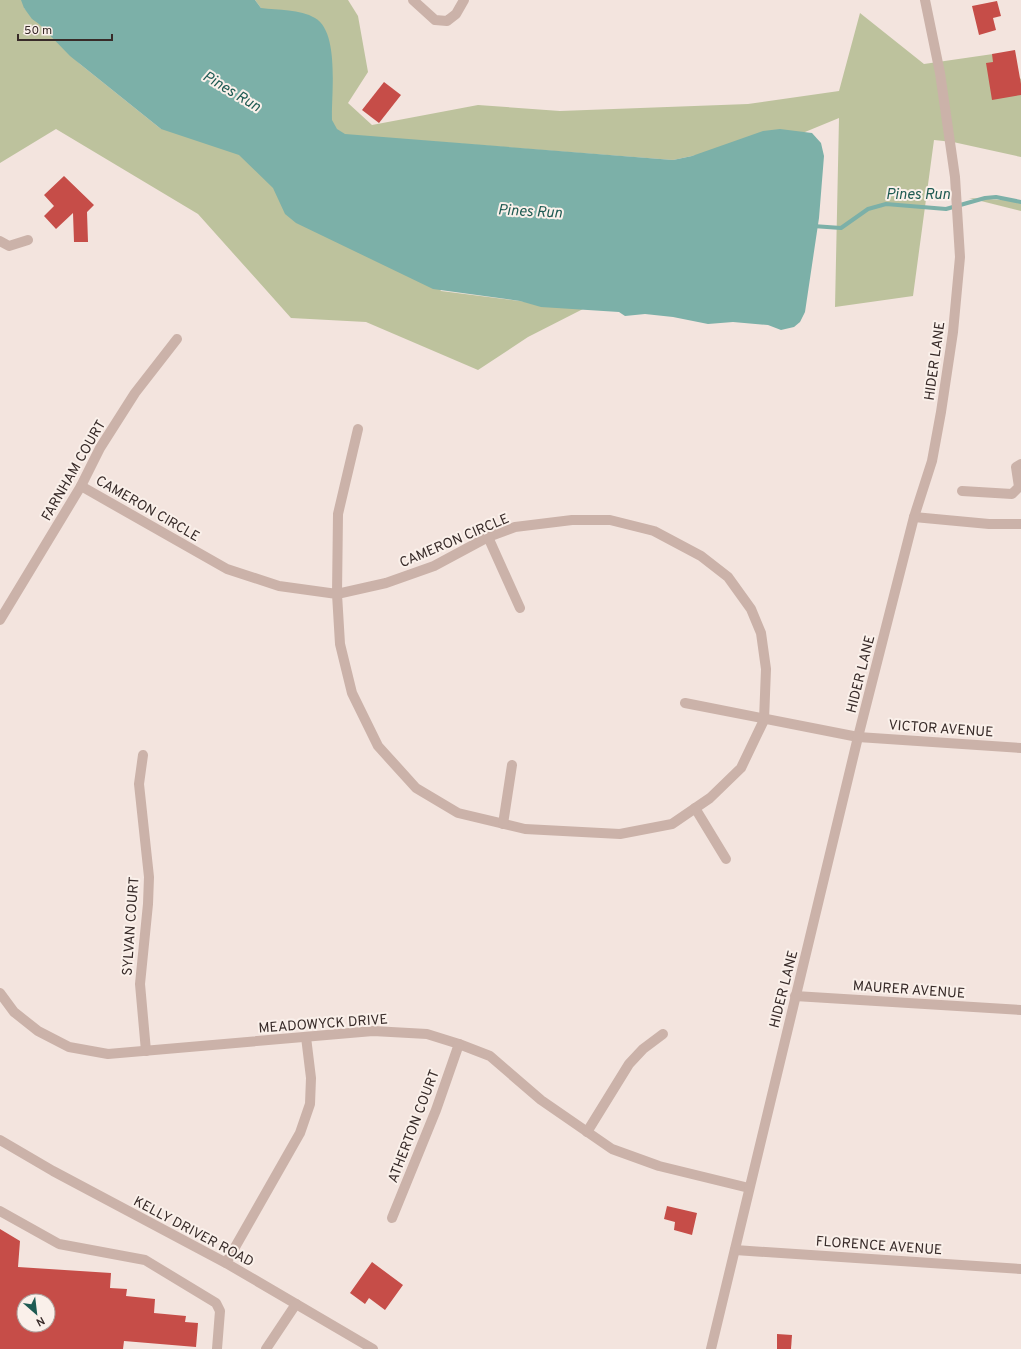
<svg xmlns="http://www.w3.org/2000/svg" width="1021" height="1349" font-family="Overpass,sans-serif">
	<style>
		.green { fill: #bdc29d }
		.water { fill: #7cb0a8 }
		.lines { fill: none; stroke-linecap: round; stroke-linejoin: round }
		.stream { stroke: #7cb0a8; stroke-width: 4 }
		.building { fill: #c64d48; fill-rule: evenodd }
		.minor { stroke: #cbb2a9; stroke-width: 10 }
		.labels { text-anchor: middle; stroke-width: 4; stroke-linejoin: round; paint-order: stroke }
		.street-label { font-size: 14px; fill: #382b29; stroke: #faf0ea }
		.water-label { font-size: 15px; font-style: italic; fill: #1e5a52; stroke: #faf0ea }
	</style>
	<rect width="100%" height="100%" fill="#f3e4de"/>
	<g class="green">
		<path d="M0 0H32L24 8 80 64 161 129 261 8 255 0H348L358 16 368 72 348 103 372 125 478 105 560 111 748 104 839 91 860 13 924 64 993 54 1021 79V157L953 142 934 140 913 296 835 307 839 118 805 132 673 160 345 135 441 291 583 309 528 337 478 370 366 322 291 318 198 214 56 129 0 163Z"/>
		<path d="M969 198 1021 201V211Z"/>
	</g>
	<path class="water" d="M21 0H255L261 8C278 10 300 9 315 18 340 32 331 96 332 120L337 129 345 134 673 160 692 156 763 131 780 129 812 133 821 143 824 156 819 218 805 312 800 322 794 327 781 330 768 325 733 322 708 324 673 317 645 314 625 316 619 312 541 307 520 301 433 289 296 223 285 214 273 188 239 155 161 129 70 56 39 24 32 19 24 8Z"/>
	<g class="lines">
		<path class="stream" d="M813 226 841 228 868 209 886 204 946 209 985 198 996 197 1021 202"/>
	</g>
	<g class="building">
		<path d="M997 1 1001 16 993 18 996 30 979 35 972 6Z"/>
		<path d="M1015 50 1021 84V95L992 100 986 63 993 62 992 54Z"/>
		<path d="M384 82 401 95 379 123 362 110Z"/>
		<path d="M64 176 94 205 87 212 88 242H74L73 213 56 229 44 216 54 206 44 195Z"/>
		<path d="M667 1206 697 1213 692 1235 674 1230 675 1222 664 1219Z"/>
		<path d="M0 1229 20 1241 18 1267 111 1273 110 1288 127 1289 126 1296 155 1299 154 1313 186 1316 185 1322 198 1323 196 1347 124 1341 123 1349H0ZM24 1301H48V1325H24Z"/>
		<path d="M372 1262 403 1285 385 1310 369 1298 365 1304 350 1293Z"/>
		<path d="M777 1334 792 1335 791 1349H777Z"/>
	</g>
	<g class="lines">
		<g class="minor">
			<path d="M413 0 435 20 447 21 456 14 464 0"/>
			<path d="M0 241 9 246 28 240"/>
			<path d="M81 486 227 569 279 586 337 594 386 583 434 566 488 537 515 527 572 520H610L654 531 701 556 728 577 751 609 761 633 766 669 764 720 741 768 710 798 672 824 620 834 525 829 458 813 416 788 378 746 352 693 340 644 337 594 338 514 358 429"/>
			<path d="M962 491 1012 494 1019 487 1016 467 1021 464"/>
			<path d="M914 517 989 524H1021"/>
			<path d="M488 537 520 608"/>
			<path d="M0 620 81 486 100 448 135 393 177 339"/>
			<path d="M685 703 858 737 1021 748"/>
			<path d="M143 755 139 784 149 877 148 904 140 984 146 1051"/>
			<path d="M695 808 726 859"/>
			<path d="M503 824 512 765"/>
			<path d="M0 993 14 1012 38 1031 69 1047 108 1054 373 1031 427 1034 459 1044 490 1056 541 1100 612 1149 659 1166 749 1188"/>
			<path d="M795 996 1021 1010"/>
			<path d="M587 1132 629 1064 643 1049 663 1034"/>
			<path d="M0 1140 53 1171 226 1263 373 1349"/>
			<path d="M0 1211 59 1244 145 1260 216 1303 220 1311 217 1349"/>
			<path d="M392 1218 436 1110 459 1044"/>
			<path d="M735 1250 1021 1269"/>
			<path d="M226 1263 300 1133 310 1104 311 1078 306 1037"/>
			<path d="M266 1349 296 1304"/>
			<path d="M711 1349 858 737 914 517 932 461 941 412 953 332 960 257 955 177 940 73 925 0"/>
		</g>
	</g>
	<g class="labels">
		<g class="street-label">
			<text transform="translate(934 361) rotate(-82)" y="5">HIDER LANE</text>
			<text transform="translate(73 470) rotate(-60)" y="5">FARNHAM COURT</text>
			<text transform="translate(148 508) rotate(30)" y="5">CAMERON CIRCLE</text>
			<text transform="translate(454 540) rotate(-23)" y="5">CAMERON CIRCLE</text>
			<text transform="translate(860 674) rotate(-76)" y="5">HIDER LANE</text>
			<text transform="translate(941 728) rotate(4)" y="5">VICTOR AVENUE</text>
			<text transform="translate(130 926) rotate(-86)" y="5">SYLVAN COURT</text>
			<text transform="translate(783 989) rotate(-76)" y="5">HIDER LANE</text>
			<text transform="translate(909 989) rotate(4)" y="5">MAURER AVENUE</text>
			<text transform="translate(323 1023) rotate(-4)" y="5">MEADOWYCK DRIVE</text>
			<text transform="translate(413 1126) rotate(-69)" y="5">ATHERTON COURT</text>
			<text transform="translate(194 1231) rotate(28)" y="5">KELLY DRIVER ROAD</text>
			<text transform="translate(879 1245) rotate(4)" y="5">FLORENCE AVENUE</text>
		</g>
		<g class="water-label">
			<text transform="translate(232 91) rotate(31)" y="5">Pines Run</text>
			<text x="918" y="199">Pines Run</text>
			<text transform="translate(530 211) rotate(3)" y="5">Pines Run</text>
		</g>
	</g>
	<g transform="translate(36 1313) rotate(152)"><circle r="19" fill="#faf0ea" stroke="#aca19d"/>
	<path d="M0-3L7 15L0 10L-7 15Z" fill="#1e5a52"/>
	<text y="-6" font-size="11" font-weight="bold" text-anchor="middle" fill="#382b29">N</text>
	</g>
	<path d="M18 34v6h94v-6" fill="none" stroke="#382b29" stroke-width="2"/>
	<text x="24" y="34" font-size="12" fill="#382b29" stroke="#faf0ea" stroke-width="3" paint-order="stroke">50 m</text>
</svg>
